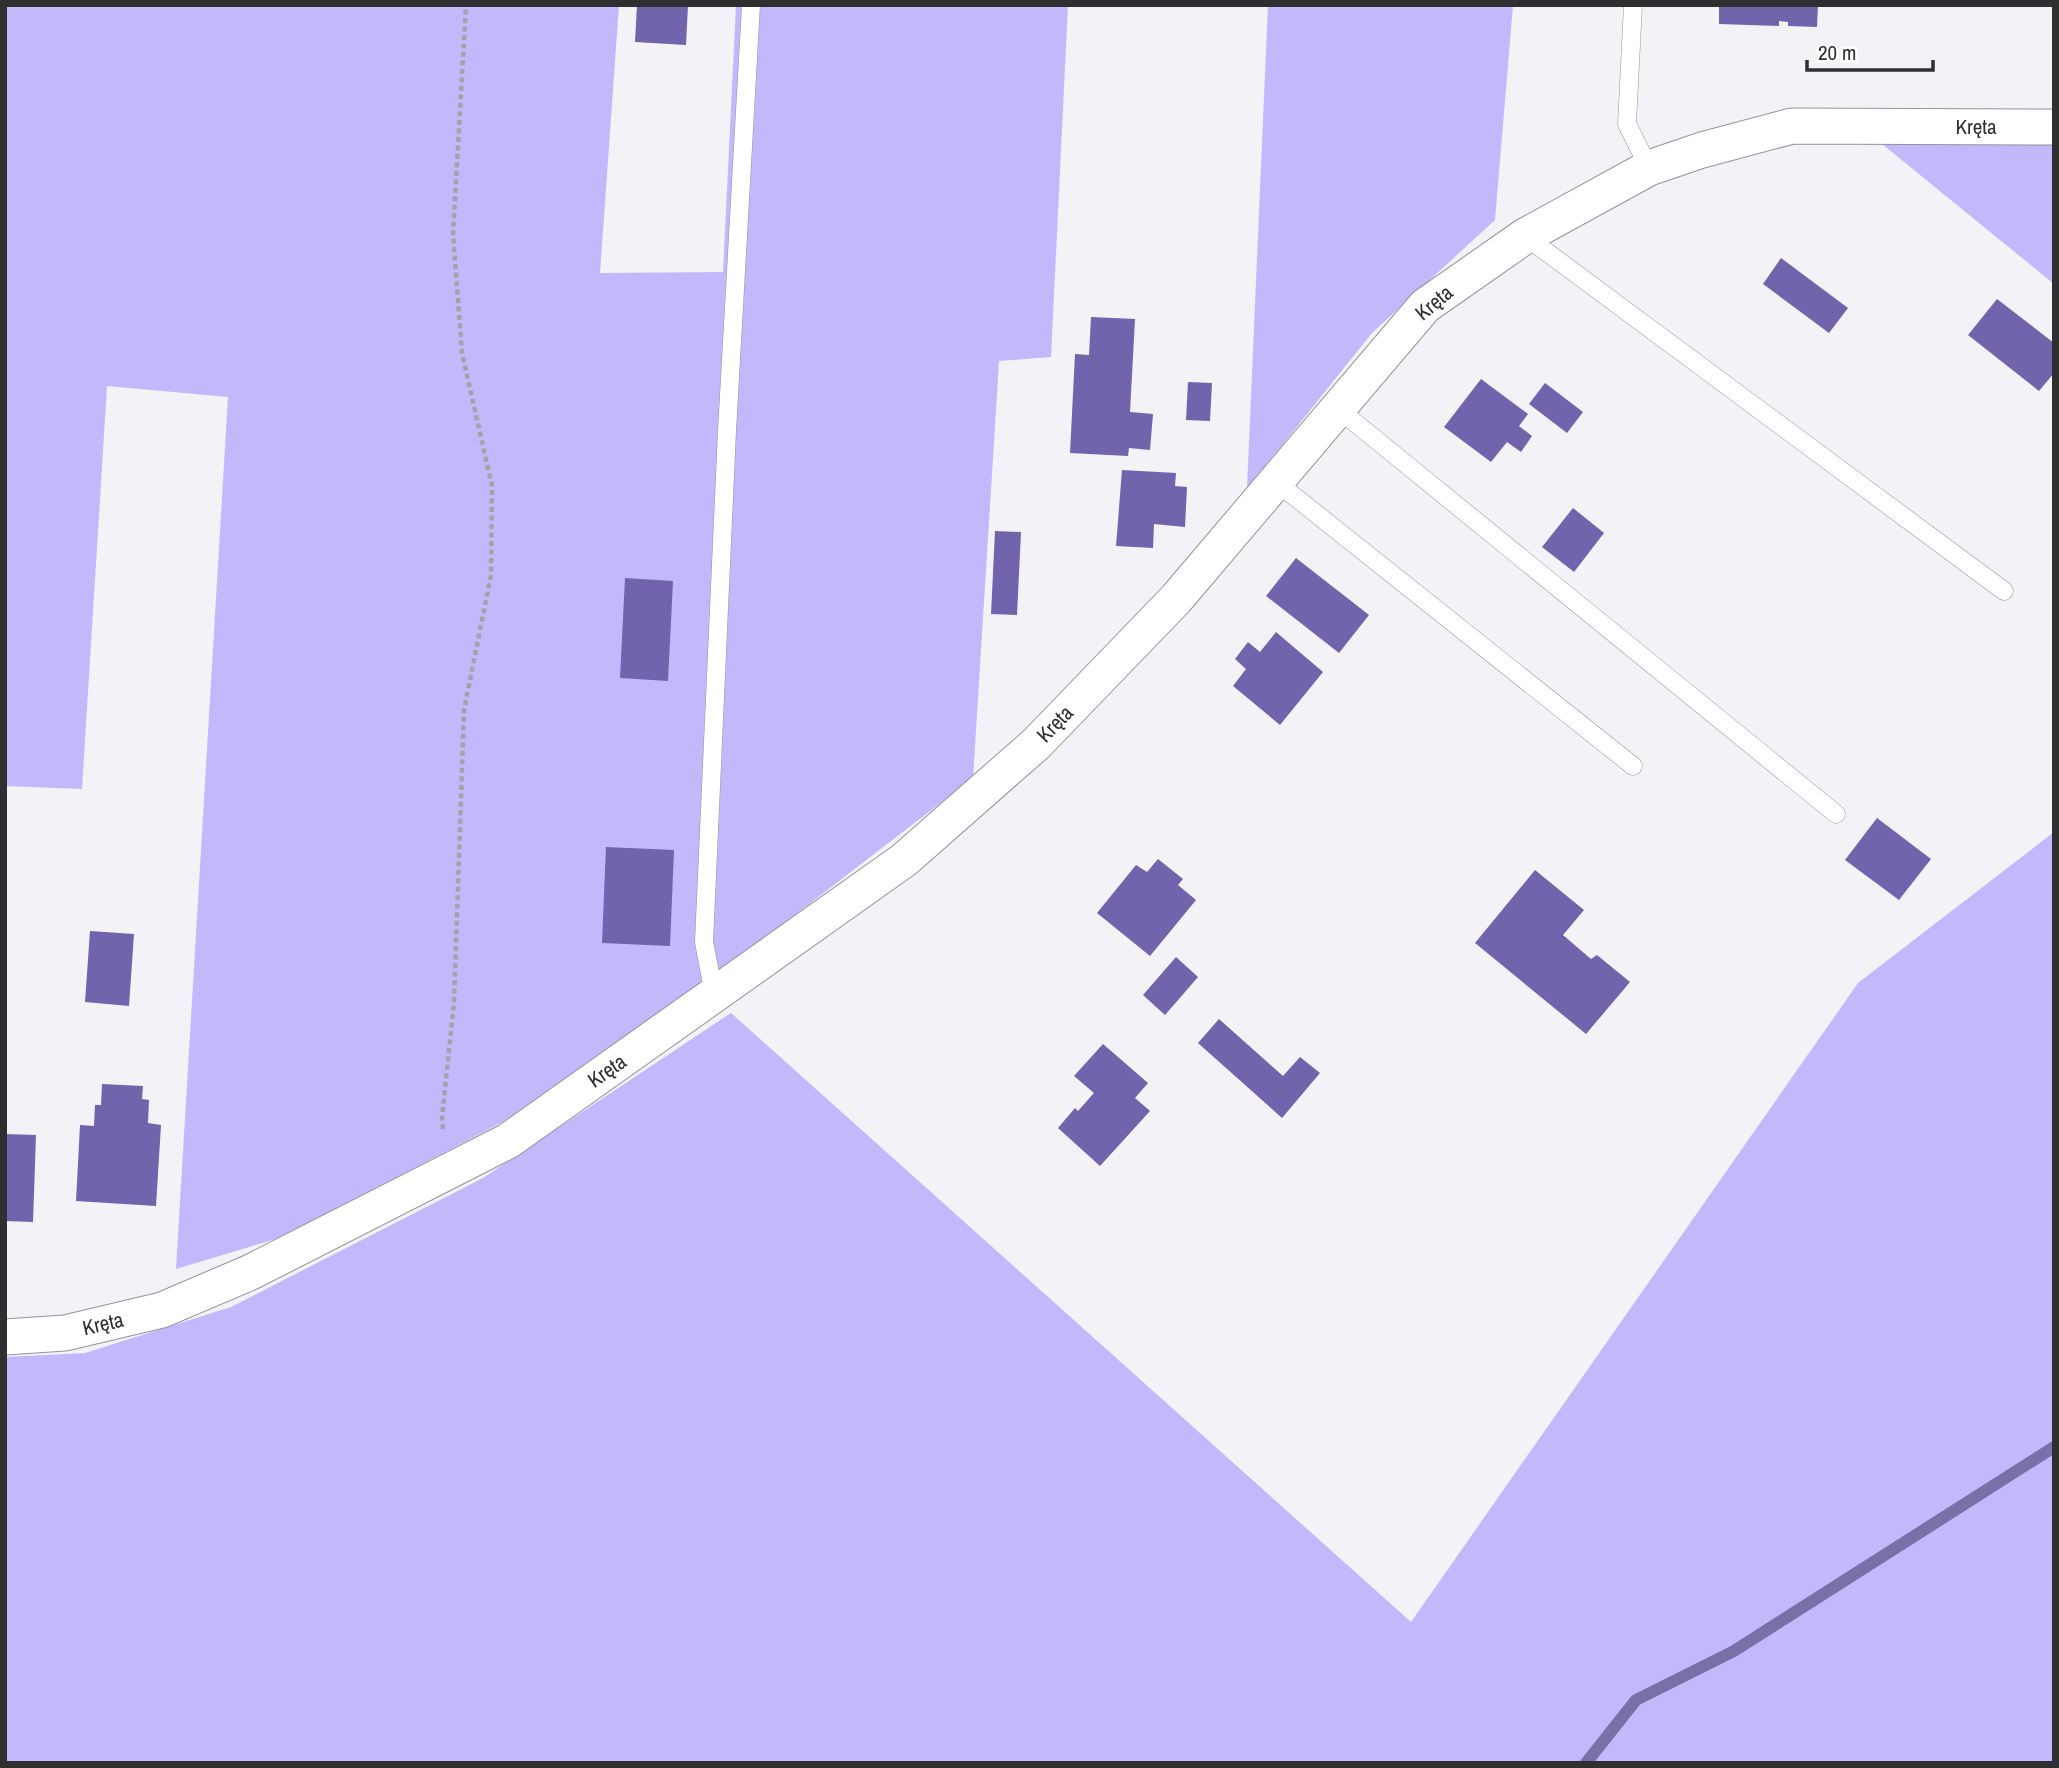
<svg xmlns="http://www.w3.org/2000/svg" width="2059" height="1768" font-family="'Archivo Narrow',sans-serif">
	<style>
		.green { fill: #c2b9fc }
		.lines { fill: none; stroke-linecap: round; stroke-linejoin: round }
		.stream { stroke: #7970a7; stroke-width: 12 }
		.building { fill: #7163ac }
		.service-casing { stroke: #939398; stroke-width: 19 }
		.minor-casing { stroke: #939398; stroke-width: 37 }
		.path { stroke: #a3a3a7; stroke-width: 4.5; stroke-dasharray: 5 3.5; stroke-linecap: butt }
		.service { stroke: #fff; stroke-width: 18 }
		.minor { stroke: #fff; stroke-width: 35 }
		.labels { text-anchor: middle; stroke-width: 7; stroke-linejoin: round; paint-order: stroke }
		.street-label { font-size: 21px; fill: #2f2f31; stroke: #fff }
	</style>
	<rect width="100%" height="100%" fill="#f2f2f7"/>
	<g class="green">
		<path d="M5 5H619L600 273 723 272 736 5H1068L1051 357 999 361 973 778 700 988 599 1054 503 1122 279 1238 176 1269 228 397 107 386 82 789 5 786Z"/>
		<path d="M1268 5H1513L1495 220 1372 333 1247 489Z"/>
		<path d="M1930 141 2054 143V284L1882 144Z"/>
		<path d="M2054 832V1763H5V1357L85 1353 231 1307 483 1178 731 1013 1411 1622 1858 983Z"/>
	</g>
	<g class="lines">
		<path class="stream" d="M1586 1763 1636 1700 1734 1651 2054 1447"/>
	</g>
	<g class="building">
		<path d="M637 5H688L686 45 635 42Z"/>
		<path d="M1719 5H1818L1817 27 1788 26V22L1779 21V26L1719 24Z"/>
		<path d="M1781 258 1848 308 1829 333 1763 284Z"/>
		<path d="M1997 299 2054 343V373L2039 391 1968 335Z"/>
		<path d="M1091 317 1135 319 1130 412 1153 414 1150 450 1129 448 1128 456 1070 453 1075 354 1089 355Z"/>
		<path d="M1481 379 1528 414 1519 426 1532 436 1521 452 1507 442 1491 462 1444 427Z"/>
		<path d="M1188 382 1212 383 1210 421 1186 420Z"/>
		<path d="M1545 383 1583 412 1567 433 1529 404Z"/>
		<path d="M1122 470 1176 473 1175 486 1187 487 1185 527 1154 524 1153 548 1116 546Z"/>
		<path d="M1573 508 1604 533 1574 572 1542 547Z"/>
		<path d="M995 531 1021 532 1017 615 991 614Z"/>
		<path d="M1296 558 1369 615 1339 653 1266 596Z"/>
		<path d="M625 578 673 581 668 681 620 678Z"/>
		<path d="M1276 632 1323 672 1280 725 1233 686 1246 669 1235 659 1248 642 1260 652Z"/>
		<path d="M1877 818 1931 859 1899 900 1845 860Z"/>
		<path d="M606 847 674 850 670 946 602 943Z"/>
		<path d="M1158 859 1183 879 1178 885 1196 900 1150 956 1097 913 1136 865 1147 872Z"/>
		<path d="M1535 870 1584 910 1563 935 1591 959 1597 955 1630 982 1586 1034 1475 943Z"/>
		<path d="M90 931 134 934 129 1006 85 1002Z"/>
		<path d="M1176 957 1198 977 1165 1015 1143 995Z"/>
		<path d="M1219 1019 1283 1076 1300 1057 1320 1073 1282 1118 1198 1043Z"/>
		<path d="M1103 1044 1148 1083 1135 1098 1150 1111 1100 1166 1058 1128 1075 1108 1078 1111 1094 1093 1074 1076Z"/>
		<path d="M102 1084 143 1086 142 1099 149 1100 148 1123 161 1125 156 1206 76 1201 80 1125 94 1126 95 1105H101Z"/>
		<path d="M5 1134 36 1135 33 1222 5 1221Z"/>
	</g>
	<g class="lines">
		<g class="service-casing">
			<g id="service">
				<path d="M1633 5 1627 124 1649 168"/>
				<path d="M1525 236 2004 591"/>
				<path d="M1337 408 1836 814"/>
				<path d="M1275 481 1633 766"/>
				<path d="M714 994 704 942 727 431 751 5"/>
			</g>
		</g>
		<g class="minor-casing">
			<path id="minor" d="M5 1337 65 1333 162 1310 251 1272 508 1141 904 860 1036 744 1176 599 1425 306 1525 236 1649 168 1702 150 1792 126 2054 127"/>
		</g>
		<path class="path" d="M443 1129 442 1117 454 1003 464 710 491 575 492 486 462 353 453 234 466 5"/>
		<use href="#service" class="service"/>
		<use href="#minor" class="minor"/>
	</g>
	<g class="labels">
		<g class="street-label">
			<text x="1976" y="134">Kręta</text>
			<text transform="translate(1434 303) rotate(-40)" y="7">Kręta</text>
			<text transform="translate(1055 724) rotate(-46)" y="7">Kręta</text>
			<text transform="translate(607 1071) rotate(-35)" y="7">Kręta</text>
			<text transform="translate(103 1324) rotate(-13)" y="7">Kręta</text>
		</g>
	</g>
	<rect width="2059" height="1768" fill="none" stroke="#2f2f31" stroke-width="14"/>
	<path d="M1807 60v10h126v-10" fill="none" stroke="#2f2f31" stroke-width="3.5"/>
	<text x="1818" y="60" font-size="21" fill="#2f2f31" stroke="#ffffff" stroke-width="5" paint-order="stroke">20 m</text>
</svg>
